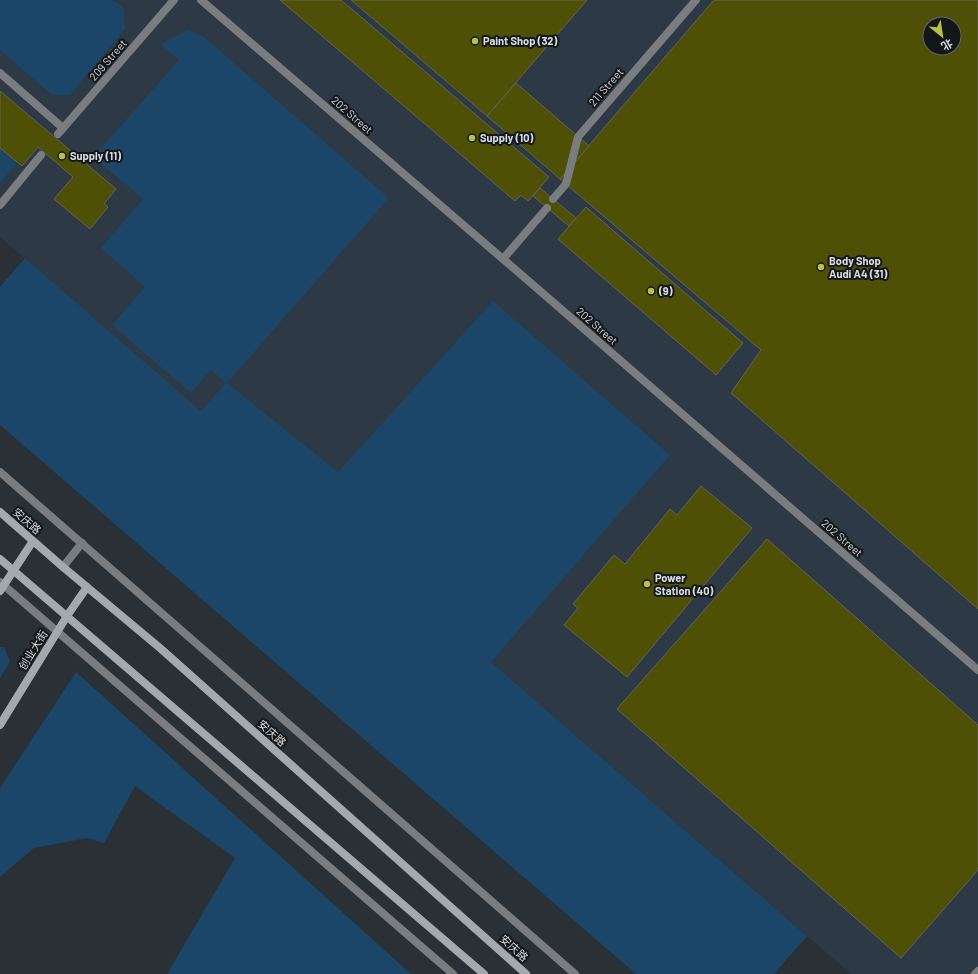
<svg xmlns="http://www.w3.org/2000/svg" width="978" height="974" font-family="Barlow,'Noto Sans SC',sans-serif">
	<style>
		.built { fill: #2d3944; fill-rule: evenodd }
		.green { fill: #1c4667 }
		.building { fill: #4d5005; stroke: #62645a; fill-rule: evenodd }
		.lines { fill: none; stroke-linecap: round; stroke-linejoin: round }
		.lane { stroke: #797d80; stroke-width: 8 }
		.secondary { stroke: #a3a9ae; stroke-width: 8 }
		.poi-dot { fill: #b9c146; stroke: #14171a; stroke-width: 1.5 }
		.labels { text-anchor: middle; stroke-width: 4; stroke-linejoin: round; paint-order: stroke }
		.poi-label { font-size: 11px; font-weight: bold; fill: #d7dce0; stroke: #14171a; text-anchor: start }
		.street-label { font-size: 11px; fill: #d7dce0; stroke: #14171a }
	</style>
	<rect width="100%" height="100%" fill="#293036"/>
	<path class="built" d="M0 0H978V974H851L0 237ZM930 24H954V48H930Z"/>
	<g class="green">
		<path d="M0 0H113L123 7 125 29 70 95H52L0 50Z"/>
		<path d="M188 30 204 37 389 198 227 383 338 472 493 301 670 455 491 662 807 936 774 974H636L0 425V287L25 258 201 411 226 383 211 370 191 393 112 325 145 287 101 248 143 199 93 157 179 60 160 44Z"/>
		<path d="M0 148 17 163 0 183Z"/>
		<path d="M0 647H4L10 662 0 678Z"/>
		<path d="M76 672 411 974H167L235 858 135 786 104 843 87 838 34 848 0 877V788Z"/>
	</g>
	<g class="building">
		<path d="M280 0H341L549 177 528 201 521 195 515 201Z"/>
		<path d="M351 0H587L487 116Z"/>
		<path d="M714 0H978V609L731 393 761 350 560 179ZM930 24H954V48H930Z"/>
		<path d="M516 83 589 146 560 179 487 116Z"/>
		<path d="M0 91 116 189 104 204 108 207 90 229 54 199 73 177 38 147 22 166 0 148Z"/>
		<path d="M540 188 576 218 569 226 533 196Z"/>
		<path d="M586 207 743 343 716 375 558 239Z"/>
		<path d="M701 486 752 528 627 677 564 625 578 608 573 604 614 555 625 564 670 509 677 515Z"/>
		<path d="M767 539 978 725V870L901 958 617 709Z"/>
	</g>
	<g class="lines">
		<g class="lane">
			<path d="M201 0 503 259 978 670"/>
			<path d="M0 73 63 128"/>
			<path d="M58 134 174 0"/>
			<path d="M553 199 566 184 578 137 696 0"/>
			<path d="M0 205 41 155"/>
			<path d="M503 259 547 208"/>
			<path d="M0 472 575 974"/>
			<path d="M63 567 82 543"/>
			<path d="M0 582 453 974"/>
			<path d="M975 974 978 971"/>
		</g>
		<g class="secondary">
			<path d="M0 512 63 567 160 648 526 974"/>
			<path d="M0 559 484 974"/>
			<path d="M0 591 33 541"/>
			<path d="M0 725 67 616 87 587"/>
		</g>
	</g>
	<g class="poi-dot">
		<circle cx="475" cy="41" r="4"/>
		<circle cx="472" cy="138" r="4"/>
		<circle cx="62" cy="156" r="4"/>
		<circle cx="821" cy="267" r="4"/>
		<circle cx="651" cy="291" r="4"/>
		<circle cx="647" cy="584" r="4"/>
	</g>
	<g class="labels">
		<g class="poi-label">
			<text x="483" y="45">Paint Shop (32)</text>
			<text x="480" y="142">Supply (10)</text>
			<text x="70" y="160">Supply (11)</text>
			<text x="829" y="265">Body Shop<tspan x="829" dy="13">Audi A4 (31)</tspan></text>
			<text x="659" y="295">(9)</text>
			<text x="655" y="582">Power<tspan x="655" dy="13">Station (40)</tspan></text>
		</g>
		<g class="street-label">
			<text transform="translate(108 60) rotate(-49)" y="4">209 Street</text>
			<text transform="translate(606 87) rotate(-49)" y="4">211 Street</text>
			<text transform="translate(352 115) rotate(41)" y="4">202 Street</text>
			<text transform="translate(597 326) rotate(41)" y="4">202 Street</text>
			<text transform="translate(27 521) rotate(41)" y="4">安庆路</text>
			<text transform="translate(842 538) rotate(41)" y="4">202 Street</text>
			<text transform="translate(33 650) rotate(-58)" y="4">创业大街</text>
			<text transform="translate(272 733) rotate(42)" y="4">安庆路</text>
			<text transform="translate(514 948) rotate(42)" y="4">安庆路</text>
		</g>
	</g>
	<g transform="translate(942 36) rotate(150)"><circle r="19" fill="#14171a" stroke="#626669"/>
	<path d="M0-3L7 15L0 10L-7 15Z" fill="#b9c146"/>
	<text y="-6" font-size="11" font-weight="bold" text-anchor="middle" fill="#d7dce0">北</text>
	</g>
</svg>
